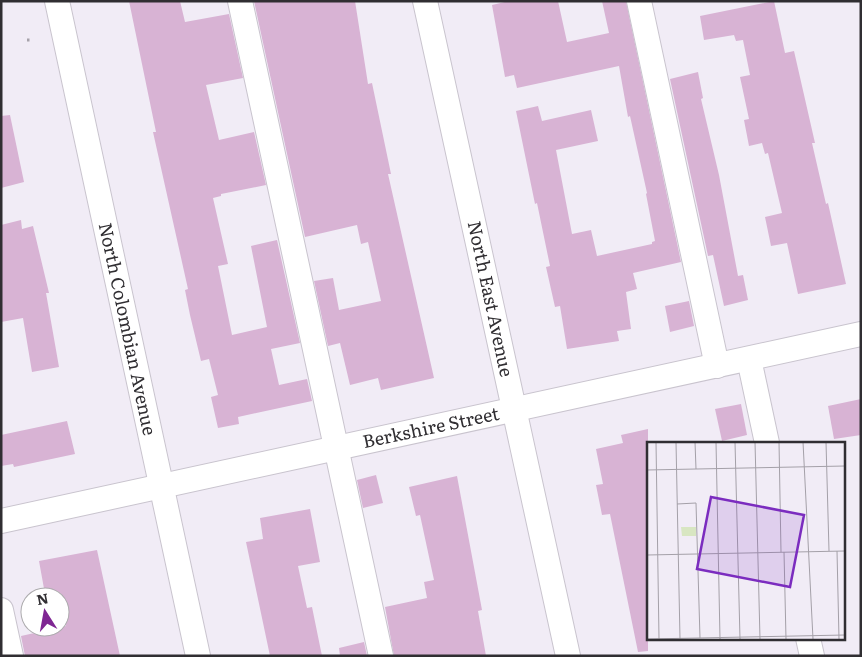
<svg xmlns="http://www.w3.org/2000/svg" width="862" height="657" font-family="Literata,serif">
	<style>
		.building { fill: #d8b3d4 }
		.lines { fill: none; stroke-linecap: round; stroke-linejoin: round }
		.minor-casing { stroke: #c9c4ce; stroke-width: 26 }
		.path { stroke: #a6a2aa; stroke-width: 3; stroke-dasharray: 2.5 4; stroke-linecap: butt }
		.minor { stroke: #fff; stroke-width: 24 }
		.labels { text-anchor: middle; stroke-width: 4; stroke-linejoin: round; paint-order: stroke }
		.street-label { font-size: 18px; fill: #302e32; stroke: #fff }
		.inset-road { fill: none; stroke: #a4a0a8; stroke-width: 1 }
		.view { fill: #7b2cbf; fill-opacity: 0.15; stroke: #7b2cbf; stroke-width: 2.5 }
		.inset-edge { fill: none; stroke: #302e32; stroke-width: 2.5 }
	</style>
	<rect width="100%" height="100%" fill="#f1ecf6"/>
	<g class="building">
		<path d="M129 1H180L185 22 229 14 243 78 206 85 219 140 254 132 266 185 221 194V196L213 198 228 264 218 266 232 335 267 327 251 246 277 240 300 343 271 349 279 385 307 379 312 401 238 417 239 424 218 428 211 397 218 395 209 359 201 361 190 315 185 290 188 289 153 132H156Z"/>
		<path d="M254 1H355L368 84 372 83 391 174H388L434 378 381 390 378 378 350 385 340 343 328 346 314 281 333 278 339 310 381 301 368 242 361 244 357 225 305 237Z"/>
		<path d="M509 1H558L567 42 609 33 602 1H626L681 262 633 273 637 289 626 292 631 329 617 331 619 341 567 349 560 306 555 307 546 267 550 266 537 203 535 204 516 111 538 106 542 121 591 110 598 141 556 150 572 234 591 230 597 256 652 244V242L655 241 646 194 647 193 630 116 628 117 619 66 517 88 514 75 505 77 492 5Z"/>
		<path d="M774 1 785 53 794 51 815 143H812L826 204 828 203 846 284 798 294 787 243 771 246 765 217 782 213 768 153 765 154 762 143 749 146 744 120 749 119 740 77 750 75 743 40 736 41 734 35 704 40 700 16Z"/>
		<path d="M698 72 703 98 701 99 719 175 738 276 743 275 748 300 724 306 713 255 708 256 670 79Z"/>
		<path d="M10 115 24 182 1 188V116Z"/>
		<path d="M21 220 22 229 33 226 49 293H46L59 367 32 372 23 318 1 322V225Z"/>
		<path d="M689 301 694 326 670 332 665 306Z"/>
		<path d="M861 399V435L834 439 828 406Z"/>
		<path d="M741 404 747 435 722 441 715 409Z"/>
		<path d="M67 421 75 454 14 467 13 464 1 466V435Z"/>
		<path d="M648 429V651L638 652 610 514 602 515 596 485 603 484 596 449 623 443 621 435Z"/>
		<path d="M376 475 383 503 363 508 357 480Z"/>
		<path d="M457 476 482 610 478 611 486 656H394L385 607 427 598 424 582 434 580 420 515 416 516 409 487Z"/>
		<path d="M310 509 320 562 298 566 307 608 312 607 322 656H270L246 542 263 539 260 518Z"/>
		<path d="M97 550 120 656H25L21 636 66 626 58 591 45 594 39 561Z"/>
		<path d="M364 642 367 656H340L339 648Z"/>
	</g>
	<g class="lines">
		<g class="minor-casing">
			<g id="minor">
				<path d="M57 1 198 656"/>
				<path d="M240 1 381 656"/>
				<path d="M425 1 568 656"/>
				<path d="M639 1 717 366"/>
				<path d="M749 359 767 443"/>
				<path d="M1 521 861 334"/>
				<path d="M1 610 11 656"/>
				<path d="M808 638 812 656"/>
			</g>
		</g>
		<path class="path" d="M27 40H31"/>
		<use href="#minor" class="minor"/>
	</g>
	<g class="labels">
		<g class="street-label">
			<text transform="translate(490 299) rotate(78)" y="6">North East Avenue</text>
			<text transform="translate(127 329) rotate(78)" y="6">North Colombian Avenue</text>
			<text transform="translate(431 428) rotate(-12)" y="6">Berkshire Street</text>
		</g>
	</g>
	<g transform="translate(647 442)">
		<rect width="198" height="198" fill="#f1ecf6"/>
		<path d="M34 85H49V94H35Z" fill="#d8e6c2"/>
		<path class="inset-road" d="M9 0 12 197M29 0 33 197M48 0 49 27M69 0 73 197M88 0 93 197M108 0 113 197M132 0 134 110M156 0 166 197M179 0 182 109M0 28 198 24M30 62 49 61 53 196M190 109 192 197M137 110 139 197M0 113 198 109M1 197 198 193"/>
		<path class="view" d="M64 55 157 73 143 145 50 127Z"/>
		<rect width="198" height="198" class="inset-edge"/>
	</g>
	<rect width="862" height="657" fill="none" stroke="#302e32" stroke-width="5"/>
	<g transform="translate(45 612) rotate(349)"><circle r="24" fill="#ffffff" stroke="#acabad"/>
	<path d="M0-4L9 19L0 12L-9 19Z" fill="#7f2693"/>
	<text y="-8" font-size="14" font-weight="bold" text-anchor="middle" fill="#302e32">N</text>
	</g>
</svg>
